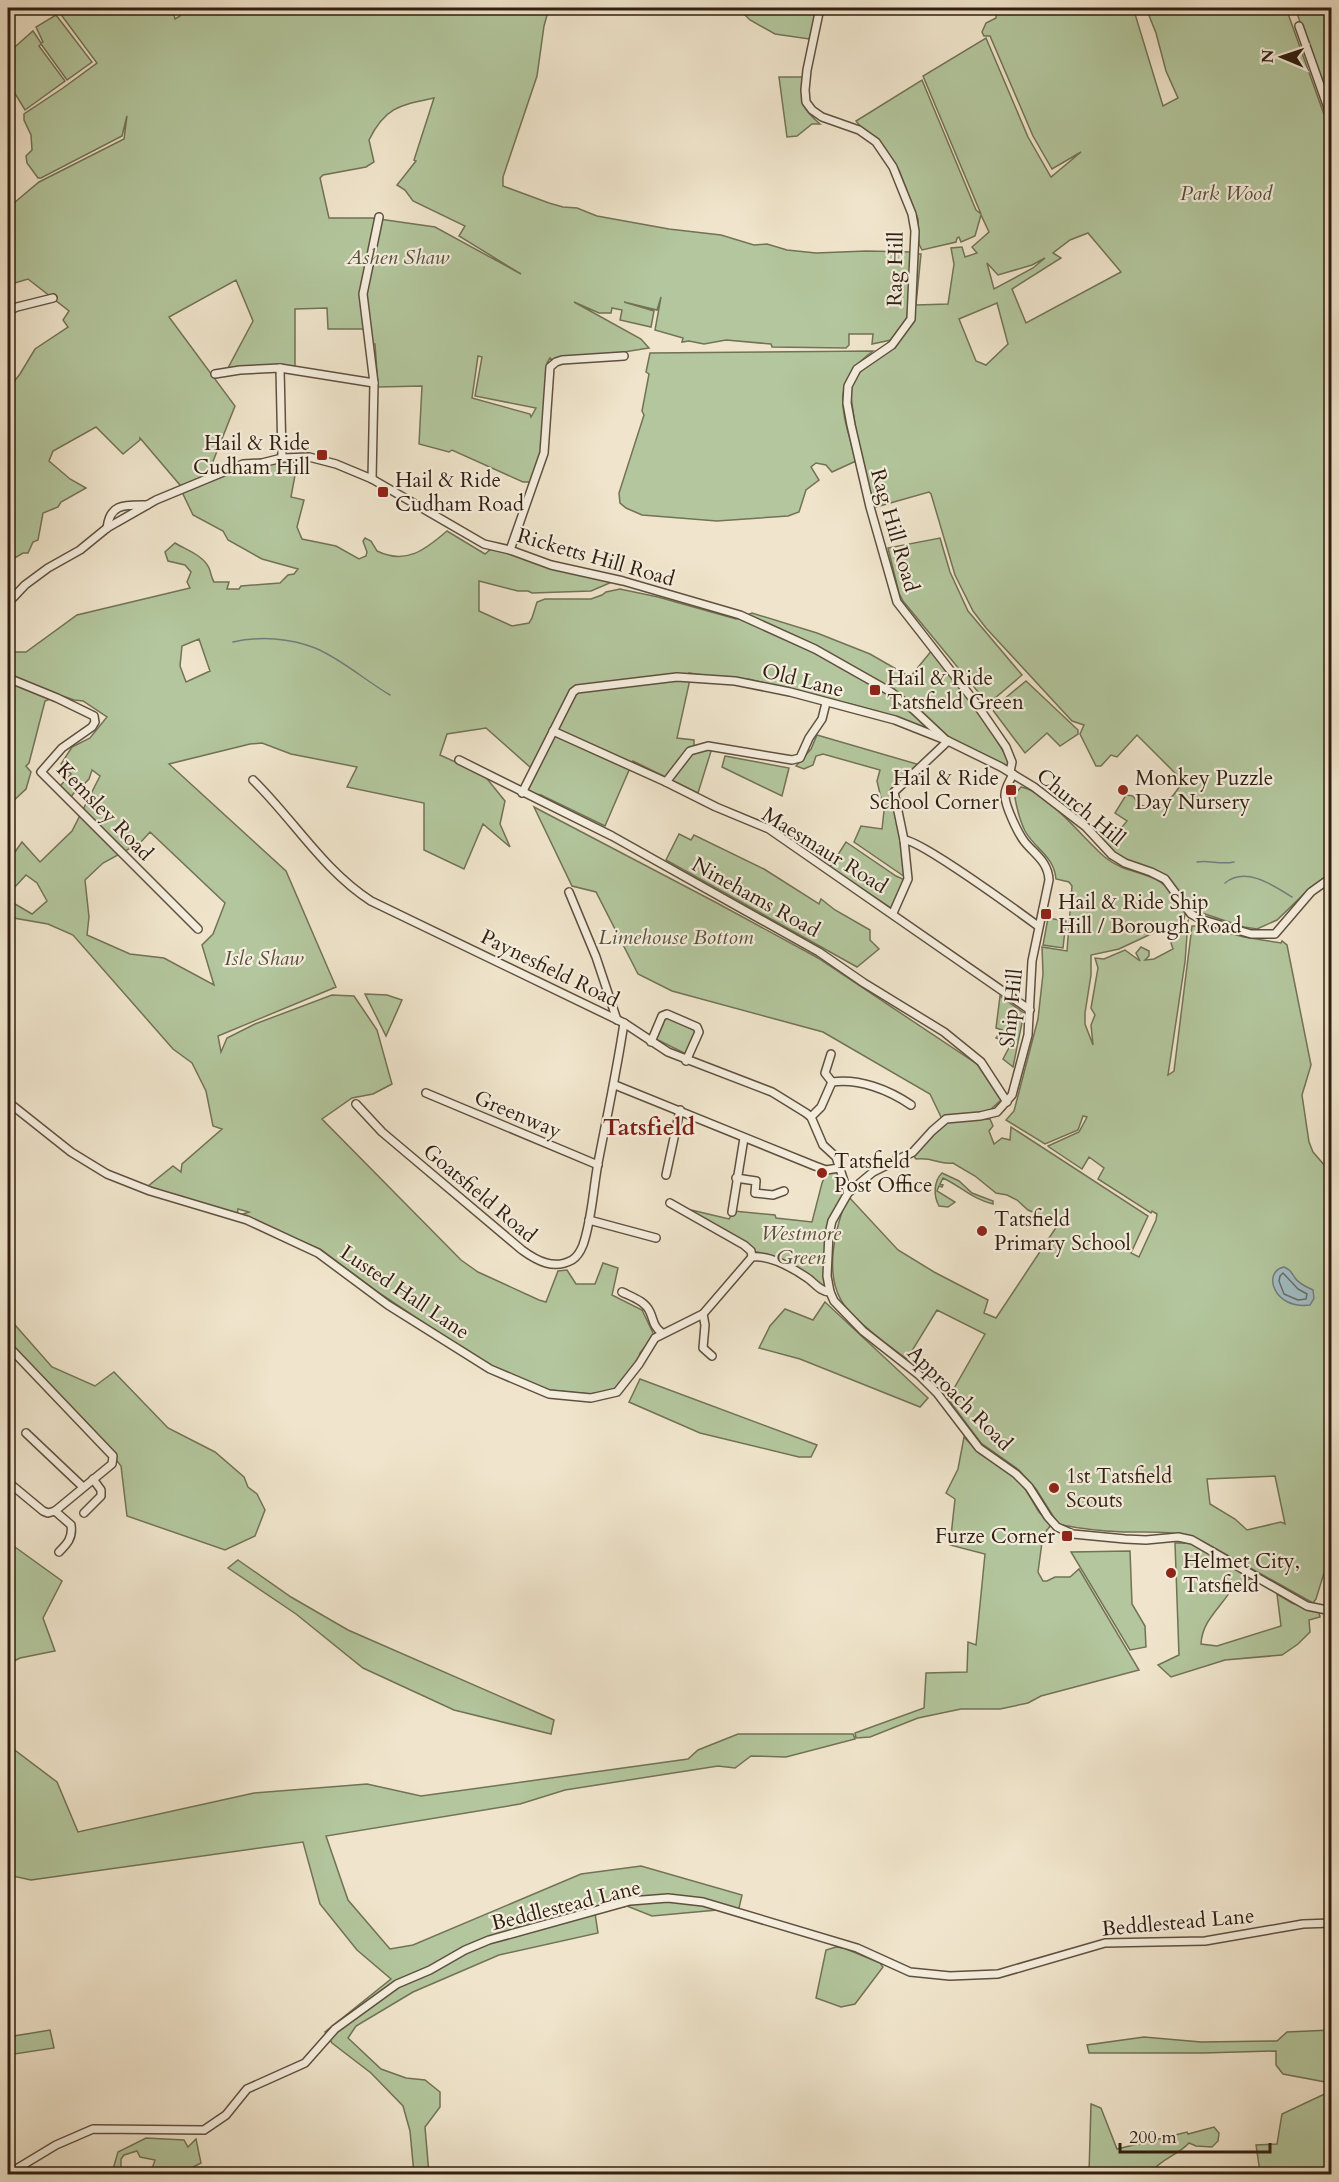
<svg xmlns="http://www.w3.org/2000/svg" width="1339" height="2182" font-family="Cardo,serif">
	<style>
		.green { fill: #b3c69d; stroke: #727256; stroke-width: 1.5; fill-rule: evenodd }
		.water { fill: #a0bcc3; stroke: #737d7b; stroke-width: 1.5 }
		.lines { fill: none; stroke-linecap: round; stroke-linejoin: round }
		.shore { stroke: #686d6a; stroke-width: 1.5 }
		.stream { stroke: #737d7b; stroke-width: 1.5 }
		.minor-casing { stroke: #60503f; stroke-width: 10 }
		.minor { stroke: #f5eede; stroke-width: 7 }
		.poi-dot { fill: #8f2418; stroke: #f5eede; stroke-width: 2 }
		.labels { text-anchor: middle; stroke-width: 4.5; stroke-linejoin: round; paint-order: stroke }
		.park-label { font-size: 21px; font-style: italic; fill: #57503a; stroke: #f5eede }
		.street-label { font-size: 21px; fill: #301e10; stroke: #f5eede }
		.poi-label { font-size: 21px; fill: #301e10; stroke: #f5eede; text-anchor: start }
		.quarter-label { font-size: 24px; font-weight: bold; fill: #7a1f14; stroke: #f5eede }
	</style>
	<rect width="100%" height="100%" fill="#f0e5cc"/>
	<filter id="stains"><feTurbulence type="fractalNoise" baseFrequency=".00333" numOctaves="4"/><feColorMatrix values="0 0 0 0 .2 0 0 0 0 .09 0 0 0 0 .02 0 0 0 .5 -.17"/></filter>
	<radialGradient id="worn" r=".72"><stop offset=".6" stop-color="#630" stop-opacity="0"/><stop offset="1" stop-color="#630" stop-opacity=".3"/></radialGradient>
	<g class="green">
		<path d="M73 8H172L175 19 180 16 176 8H549L544 26 537 76 503 177V186L549 203 563 207 577 208 597 216 669 229 721 235 754 245 767 244 787 250 816 253 866 251 912 252 907 319 891 340 872 344 873 334H849V345L846 348 772 347 771 344 726 340 704 344 689 341 682 342 683 338 655 330 661 297 657 310 624 302 654 311 651 327 620 320 622 310 612 308 611 313H599L574 302 641 339 649 348 555 363 550 358 547 363 541 455 532 482H523L452 450 449 452 419 444 422 386 378 387 375 344H372L364 329H328L327 308 295 309V366L228 368 253 321 236 280 169 317 235 406 204 484 246 467 298 459 291 497 304 500 297 527 302 539 336 546 359 559 366 556 367 552 363 541 365 538 371 541 377 551C406 565 425 550 447 531L485 554 491 549H497L571 573 612 582 591 591 532 593 528 591H518L479 581V611L512 626 529 623 532 618 537 602 545 599H591L602 595 606 592 620 589 658 597 736 619 752 613 817 633 870 654 910 677 933 649 990 729 1009 761 1008 769 947 738 911 703 868 676 861 678 913 711 938 735C911 722 883 712 854 705 837 700 820 698 804 693L803 692 748 679 720 678 689 673V684L677 738 694 740V746L698 751 712 748 698 793 633 761 605 826 541 795 522 792 531 768 486 728 447 734 440 755 484 775 505 801 500 824 510 847 483 824 464 869 424 850V803L347 787 357 767 291 754 262 743 250 744 169 764 286 871 336 987 218 1036 221 1052 227 1038 255 1024 332 995 354 996 377 1030 392 1084 373 1094 352 1098 322 1119 461 1260 478 1272 539 1300 546 1302 558 1271 567 1270 576 1284H595L603 1263 618 1268 612 1295 642 1310 654 1335 640 1353 639 1358 615 1390 589 1394 549 1390 492 1368 378 1292 320 1249 240 1215 249 1212 238 1209 237 1215 147 1187 173 1166 181 1172 182 1164 222 1129 213 1126 206 1091 192 1063 173 1049 73 935 48 924 8 917V903L10 901 32 914 47 901 37 883 26 875 12 890C4 866 8 861 22 842L40 862 72 831 100 776 92 770 89 779 84 784 82 783 70 798 60 786 71 774 61 764 72 747 90 738 107 717 83 701 74 700 60 695 45 701 29 763 26 766 31 772 26 789 10 804 8 798V652H26L77 615 190 588 187 582 191 572 185 565 168 561 165 552 175 543C186 550 203 555 209 568 211 573 211 577 214 582H229L227 589H239L241 586 280 583 288 575 294 574 298 569 262 559 228 540 223 531 193 515 182 492 185 491 140 438V440L123 454 96 427 53 451 49 461 70 479 86 488 61 502 58 507 43 513 38 540 33 542 28 553H23L8 562V389L20 374 35 349 68 327 63 320 69 311 28 279 8 285V208L39 182 124 139 127 116 122 136 41 178H38L27 163 26 156 32 150 31 135 24 120V114L63 88 97 63 59 12ZM434 98 414 160 416 161 397 185 405 190 413 201 465 226 459 236 521 274 435 227 372 218H329L320 178 323 175 366 167 374 162 369 140C385 107 400 105 434 98ZM478 356 482 357 475 396 536 408 531 417 530 414 472 398ZM199 639 210 671 186 682 180 666 182 646ZM150 832 225 903 213 934 202 945 214 985 164 958 130 954 87 935 89 917 85 880 103 863 140 843Z"/>
		<path d="M738 8H818L809 39 775 34 750 20Z"/>
		<path d="M997 8H1135V14L1163 106 1178 98 1166 71 1156 33 1146 8H1286L1331 134V874L1310 888 1277 920 1257 929 1244 927 1196 911 1187 904 1175 887 1125 862 1094 833 1096 830 1110 842 1127 821 1115 813 1126 795 1133 796 1139 805C1163 811 1171 801 1183 781L1137 735 1117 757 1111 755 1101 766H1096L1080 734 1084 725 1072 721 986 628 973 611 955 575 931 494 929 492 876 507 875 504H872L857 438 850 390 853 381 861 371 879 358 911 323 916 254H921L916 305 948 304 954 264 951 248 962 247 965 257 977 253 972 247 989 232 981 215 975 236 961 242 959 237 957 238 956 242 922 250 919 244 918 219 899 170 882 144 860 126 856 121 922 80 976 210 981 214 923 76 986 38 1028 137 1051 177 1081 152 1052 169 1033 136 990 36H984L982 32 986 23 996 18ZM1088 233 1121 272 1026 323 1012 289 1061 258 1053 253 1070 240ZM1045 258 1033 268 994 289 987 263 998 275 1032 265ZM997 303 1008 344 986 365 976 361 959 319Z"/>
		<path d="M1295 8H1331V106Z"/>
		<path d="M56 15 92 62 67 80 41 44 39 46 65 81 25 110 8 82 13 76 8 70V53L33 31 41 43 43 42 36 27Z"/>
		<path d="M779 77H804C799 100 802 109 820 124H812L797 136 787 137Z"/>
		<path d="M873 351C827 384 844 414 856 461L832 472 826 465 816 463 811 467 819 480 806 490 799 512 788 516 717 521 642 515 626 508 620 503 619 493 644 415 642 411 649 374 646 372 650 353Z"/>
		<path d="M940 538 950 572 968 611 1022 675 988 704 903 601 899 593 888 548Z"/>
		<path d="M1026 681 1078 730V734L1060 746 1047 733 1025 753 992 709Z"/>
		<path d="M817 735 920 765 893 789 905 877 854 842 861 826 882 829 884 811 877 781 880 770 823 754 816 756 813 765 804 769 796 766 811 749Z"/>
		<path d="M725 756 789 768 782 796 722 767Z"/>
		<path d="M1021 787C1047 791 1085 841 1106 858 1122 871 1140 871 1157 880 1169 886 1178 901 1186 911L1184 919 1173 933 1166 927 1119 949 1091 955V975L1085 1013V1024L1093 1045 1091 1025 1095 1015 1091 1008 1098 968 1095 958 1104 959 1125 950 1140 961 1136 953 1141 947 1149 951V956L1145 960 1154 959 1173 949 1171 943 1188 921 1185 962 1168 1075 1174 1071 1192 926H1201L1244 937 1281 943 1282 941 1287 945 1311 1065 1302 1095 1309 1142 1313 1152 1332 1174V1547L1316 1599 1313 1603 1202 1541C1173 1530 1154 1532 1124 1532 1101 1531 1080 1529 1058 1524L1036 1489 1019 1470 981 1443 948 1399 985 1334 937 1310 907 1359C889 1346 851 1318 841 1300 824 1271 836 1225 848 1196L898 1250 934 1272 988 1300 984 1313 996 1318 1059 1223 1028 1210 1017 1200 1007 1195 996 1193 975 1176 953 1163C939 1165 934 1157 916 1159L913 1155 947 1122 990 1119 993 1126 989 1131 994 1144 1002 1138 1010 1140 1011 1127 1148 1216 1131 1253 1139 1257 1156 1220 1157 1214 1152 1211 1151 1213 1098 1179 1104 1168 1089 1157 1082 1169 1049 1147 1048 1146 1079 1132 1087 1117 1083 1116 1078 1130 1045 1144 1006 1120 1014 1111 1038 1019 1043 974 1042 947 1067 951 1072 886 1069 882 1056 879C1054 856 1035 849 1025 831 1020 821 1017 809 1015 798V794ZM1275 1476 1285 1524 1281 1522 1247 1530 1235 1519 1210 1504 1207 1479Z"/>
		<path d="M534 807 717 903 818 958 977 1064 1001 1100 989 1111 942 1119 930 1094 823 1032 672 991 638 974 596 892 572 886Z"/>
		<path d="M679 834 691 840 694 835 764 869 819 904 821 899 835 910 870 930V940L879 949 857 967 666 860Z"/>
		<path d="M846 842 896 876 905 880 891 908 830 867Z"/>
		<path d="M1048 918 1066 921 1063 948 1043 945Z"/>
		<path d="M365 994 387 995 402 1000 386 1036Z"/>
		<path d="M1000 996 1024 1013 1013 1067 1003 1059 1011 1044 996 1038 1002 1030 996 1028Z"/>
		<path d="M667 1017 694 1030 696 1033 686 1054 656 1039 665 1018Z"/>
		<path d="M836 1171 847 1187 833 1213 825 1255V1287L823 1288 767 1256 758 1252 751 1253 690 1214 691 1210 729 1219 734 1211 775 1215 776 1218 812 1222 822 1183 827 1172Z"/>
		<path d="M942 1173 959 1181 972 1193 993 1201V1204C972 1199 962 1187 943 1178L940 1184 943 1185 942 1187 939 1186 937 1191 955 1202 948 1207 939 1206C933 1195 934 1181 942 1173Z"/>
		<path d="M825 1302 928 1398 920 1407 800 1359 759 1348 770 1326 785 1309 813 1320Z"/>
		<path d="M8 1317 52 1367 95 1386 114 1372 168 1428 215 1452 244 1477 248 1487 257 1494 265 1510 255 1536 225 1550 127 1516 121 1466 88 1424 8 1342Z"/>
		<path d="M640 1379 817 1445 811 1457H799L700 1433 629 1402Z"/>
		<path d="M964 1437 980 1454 1014 1475 1026 1490 1039 1512 1051 1525 1043 1535 1038 1572 1043 1581H1047L1055 1577H1070L1079 1569 1139 1670 1041 1696 1028 1703 1000 1709H961L918 1718 870 1737 856 1738 855 1733 924 1708 926 1673 967 1672 968 1642 976 1645 985 1554 950 1545 955 1499 946 1493 958 1469Z"/>
		<path d="M8 1542 62 1581 43 1618 55 1651 20 1658 8 1664Z"/>
		<path d="M1175 1543H1190L1253 1578 1235 1584C1224 1605 1202 1619 1201 1644L1217 1646 1281 1626 1277 1594 1292 1603 1319 1612 1320 1617 1309 1620 1310 1632 1298 1644 1282 1655 1225 1660 1171 1677 1158 1665 1179 1655Z"/>
		<path d="M1130 1551 1132 1604 1145 1626 1146 1647 1130 1650 1071 1552Z"/>
		<path d="M238 1560 291 1597 348 1630 554 1720 551 1734 454 1710 363 1668 296 1614 228 1568Z"/>
		<path d="M738 1734H853L855 1739 786 1757 751 1756 735 1768 718 1766 565 1790 520 1804 326 1836 348 1900 390 1949 413 1945 581 1874 641 1866 742 1895 739 1908 652 1916 627 1906 595 1913 598 1933 499 1955 413 1992 356 2026 348 2038 381 2069 406 2078 425 2080 440 2092V2107L425 2127 429 2174H414L410 2131 403 2106 371 2073 332 2043 325 2032 391 1979 357 1950 320 1904 303 1842 31 1880 8 1875V1745L57 1782 78 1832 254 1793 367 1784 421 1796 688 1759 698 1750Z"/>
		<path d="M836 1947 844 1948 880 1963 883 1967 855 2004 841 2007 816 1998 826 1950Z"/>
		<path d="M50 2030 54 2048 8 2055V2037Z"/>
		<path d="M1331 2030V2083L1283 2074 1276 2065V2051L1203 2053H1089L1087 2045 1144 2037 1201 2042 1277 2041 1287 2032Z"/>
		<path d="M1331 2091V2174H1259L1260 2172 1256 2145 1277 2144 1282 2114Z"/>
		<path d="M1091 2104 1101 2108 1117 2149 1187 2132 1188 2134 1214 2127 1219 2133 1218 2141 1212 2147 1196 2146 1189 2143C1178 2155 1163 2158 1152 2171V2174H1085L1089 2173Z"/>
		<path d="M146 2138 184 2140 188 2147 196 2139 201 2163 187 2170V2174H147L151 2172 155 2160 140 2157 137 2151 124 2155 121 2159V2174H118L113 2169 118 2152Z"/>
	</g>
	<path class="water" d="M1284 1267C1291 1270 1291 1272 1295 1278 1299 1284 1307 1287 1313 1290L1314 1298 1310 1305C1273 1310 1262 1271 1284 1267Z"/>
	<g class="lines">
		<path class="shore" d="M1283 1273 1298 1289 1307 1294 1306 1299 1298 1300 1284 1294 1279 1281 1280 1276Z"/>
		<g class="stream">
			<path d="M233 642C260 636 290 638 315 648 340 658 366 681 390 695"/>
			<path d="M1197 862C1210 860 1220 865 1234 862"/>
			<path d="M1225 883C1245 866 1273 885 1292 897"/>
		</g>
		<g class="minor-casing">
			<g id="minor">
				<path d="M820 8 807 70 805 90 806 102 812 110 822 117 859 130 876 142 893 167 912 214 915 231 911 319 892 345 857 369 848 386 847 403 851 425 870 507 897 602 975 702 1006 747 1012 762 1010 772"/>
				<path d="M1299 26 1332 119"/>
				<path d="M8 311 17 307 53 298"/>
				<path d="M280 368 282 458"/>
				<path d="M215 374 240 370 280 368 374 383"/>
				<path d="M372 479 374 383 363 294 379 217"/>
				<path d="M107 528C110 503 125 505 147 505"/>
				<path d="M510 550 544 453 550 367 556 362 562 360 624 356"/>
				<path d="M8 603 25 585 48 568 80 550 107 528 156 500 243 464 262 463 282 458 309 457 336 464 372 479 484 544 510 550 551 565 623 581 740 615 815 649 891 692 914 710 947 741"/>
				<path d="M8 678 57 698 94 716 95 722 92 727 62 748 41 772 198 929"/>
				<path d="M553 731 666 782 716 807 769 829 1030 1010"/>
				<path d="M459 760 612 836 819 952 864 983 944 1032 981 1062 1007 1102"/>
				<path d="M1013 774C1010 781 1004 789 1005 796 1005 806 1018 833 1024 841 1034 854 1048 861 1049 880L1032 961 1028 1035 1012 1095 997 1112 980 1116 946 1119 932 1131 913 1152 873 1172 848 1193 832 1221 829 1234 827 1276 830 1292 834 1301 863 1331 919 1375 937 1393 979 1448 1016 1474 1029 1487 1048 1517 1057 1527 1073 1534 1125 1539 1146 1540 1178 1537 1192 1540 1307 1606 1332 1611"/>
				<path d="M253 780C293 819 323 870 371 901L624 1023 668 1052 772 1092 806 1113 811 1117 823 1145 836 1157 848 1193"/>
				<path d="M666 782 690 751 708 746 792 760 800 758 809 738 822 719 826 703"/>
				<path d="M522 793 573 692 577 689 677 677 735 681 790 692 895 720 948 741 1001 767 1034 787 1086 827 1112 855 1125 863 1151 872 1165 879 1191 914 1200 919 1251 934H1275L1311 892 1332 877"/>
				<path d="M904 840C919 839 1019 912 1038 926"/>
				<path d="M569 892 596 957 617 1020"/>
				<path d="M893 913 908 879 904 840 894 792 948 741"/>
				<path d="M651 1042 662 1016 667 1014 697 1027 699 1032 686 1061"/>
				<path d="M831 1054 825 1073 832 1082C859 1078 889 1090 911 1105"/>
				<path d="M615 1085 815 1166 826 1170 839 1168"/>
				<path d="M426 1093 598 1165"/>
				<path d="M8 1102 71 1152 107 1174 150 1191 247 1220 318 1253 388 1305 490 1369 549 1394 591 1398 617 1392 639 1364 655 1338 703 1314 752 1257C770 1255 791 1267 806 1277 814 1282 820 1292 830 1292"/>
				<path d="M356 1104 382 1132 522 1250C537 1261 554 1270 572 1260 577 1257 581 1250 583 1245 592 1219 593 1190 598 1163 607 1116 617 1070 624 1023"/>
				<path d="M811 1117 821 1107 832 1082"/>
				<path d="M666 1175 680 1110"/>
				<path d="M736 1178 756 1181 755 1193 773 1195 784 1191"/>
				<path d="M670 1203 744 1245 751 1251 752 1257"/>
				<path d="M732 1212 744 1138"/>
				<path d="M589 1220 656 1238"/>
				<path d="M622 1292C632 1297 645 1301 650 1312 654 1321 653 1326 662 1333"/>
				<path d="M703 1314 705 1325 703 1348 712 1356"/>
				<path d="M8 1346 113 1456 112 1464 55 1511 48 1513 43 1511 8 1482"/>
				<path d="M26 1433 83 1487"/>
				<path d="M55 1511 71 1525C73 1538 67 1544 59 1552"/>
				<path d="M84 1513 101 1496V1490L93 1479"/>
				<path d="M8 2174 56 2145 93 2129 204 2130 226 2115 247 2089 305 2063 335 2029 397 1984 430 1970 465 1950 489 1940 630 1901 668 1898 703 1902 857 1948 910 1972 950 1976 998 1974 1105 1943 1205 1941 1303 1924 1332 1923"/>
			</g>
		</g>
		<use href="#minor" class="minor"/>
	</g>
	<g class="poi-dot">
		<rect x="316" y="449" width="12" height="12" rx="3"/>
		<rect x="377" y="486" width="12" height="12" rx="3"/>
		<rect x="869" y="684" width="12" height="12" rx="3"/>
		<rect x="1005" y="784" width="12" height="12" rx="3"/>
		<circle cx="1123" cy="790" r="6"/>
		<rect x="1040" y="908" width="12" height="12" rx="3"/>
		<circle cx="822" cy="1173" r="6"/>
		<circle cx="982" cy="1231" r="6"/>
		<circle cx="1054" cy="1488" r="6"/>
		<rect x="1061" y="1530" width="12" height="12" rx="3"/>
		<circle cx="1171" cy="1573" r="6"/>
	</g>
	<g class="labels">
		<g class="park-label">
			<text x="1226" y="200">Park Wood</text>
			<text x="398" y="264">Ashen Shaw</text>
			<text x="676" y="944">Limehouse Bottom</text>
			<text x="264" y="965">Isle Shaw</text>
			<text x="801" y="1240">Westmore<tspan x="801" dy="24">Green</tspan></text>
		</g>
		<g class="street-label">
			<text transform="translate(895 269) rotate(-89)" y="7">Rag Hill</text>
			<text transform="translate(895 530) rotate(74)" y="7">Rag Hill Road</text>
			<text transform="translate(596 557) rotate(16)" y="7">Ricketts Hill Road</text>
			<text transform="translate(803 680) rotate(14)" y="7">Old Lane</text>
			<text transform="translate(1081 807) rotate(40)" y="7">Church Hill</text>
			<text transform="translate(105 811) rotate(46)" y="7">Kemsley Road</text>
			<text transform="translate(825 850) rotate(32)" y="7">Maesmaur Road</text>
			<text transform="translate(756 897) rotate(29)" y="7">Ninehams Road</text>
			<text transform="translate(550 968) rotate(26)" y="7">Paynesfield Road</text>
			<text transform="translate(1011 1008) rotate(-84)" y="7">Ship Hill</text>
			<text transform="translate(518 1114) rotate(23)" y="7">Greenway</text>
			<text transform="translate(480 1193) rotate(40)" y="7">Goatsfield Road</text>
			<text transform="translate(405 1292) rotate(34)" y="7">Lusted Hall Lane</text>
			<text transform="translate(960 1398) rotate(45)" y="7">Approach Road</text>
			<text transform="translate(566 1905) rotate(-14)" y="7">Beddlestead Lane</text>
			<text transform="translate(1178 1922) rotate(-5)" y="7">Beddlestead Lane</text>
		</g>
		<g class="poi-label">
			<text x="310" y="450" text-anchor="end">Hail &amp; Ride<tspan x="310" dy="24">Cudham Hill</tspan></text>
			<text x="395" y="487">Hail &amp; Ride<tspan x="395" dy="24">Cudham Road</tspan></text>
			<text x="887" y="685">Hail &amp; Ride<tspan x="887" dy="24">Tatsfield Green</tspan></text>
			<text x="999" y="785" text-anchor="end">Hail &amp; Ride<tspan x="999" dy="24">School Corner</tspan></text>
			<text x="1135" y="785">Monkey Puzzle<tspan x="1135" dy="24">Day Nursery</tspan></text>
			<text x="1058" y="909">Hail &amp; Ride Ship<tspan x="1058" dy="24">Hill / Borough Road</tspan></text>
			<text x="834" y="1168">Tatsfield<tspan x="834" dy="24">Post Office</tspan></text>
			<text x="994" y="1226">Tatsfield<tspan x="994" dy="24">Primary School</tspan></text>
			<text x="1066" y="1483">1st Tatsfield<tspan x="1066" dy="24">Scouts</tspan></text>
			<text x="1055" y="1543" text-anchor="end">Furze Corner</text>
			<text x="1183" y="1568">Helmet City,<tspan x="1183" dy="24">Tatsfield</tspan></text>
		</g>
		<g class="quarter-label">
			<text x="649" y="1135">Tatsfield</text>
		</g>
	</g>
	<rect width="1339" height="2182" fill="none" stroke="#f0e5cc" stroke-width="30"/>
	<rect x="9" y="9" width="1321" height="2164" fill="none" stroke="#301e10" stroke-width="3"/>
	<rect x="15" y="15" width="1309" height="2152" fill="none" stroke="#301e10" stroke-width="1.5"/>
	<g transform="translate(1282 57) rotate(272)" stroke="#f5eede" stroke-width="4.5" paint-order="stroke">
	<path d="M0-4.5L10 22L0 15L-10 22Z" fill="#301e10"/>
	<text y="-9" font-size="16" font-weight="bold" text-anchor="middle" fill="#301e10">N</text>
	</g>
	<path d="M1120 2143v9h150v-9" fill="none" stroke="#301e10" stroke-width="3"/>
	<text x="1129" y="2143" font-size="18" fill="#301e10" stroke="#f5eede" stroke-width="4.5" paint-order="stroke">200 m</text>
	<rect width="100%" height="100%" filter="url(#stains)"/>
	<rect width="100%" height="100%" fill="url(#worn)"/>
</svg>
